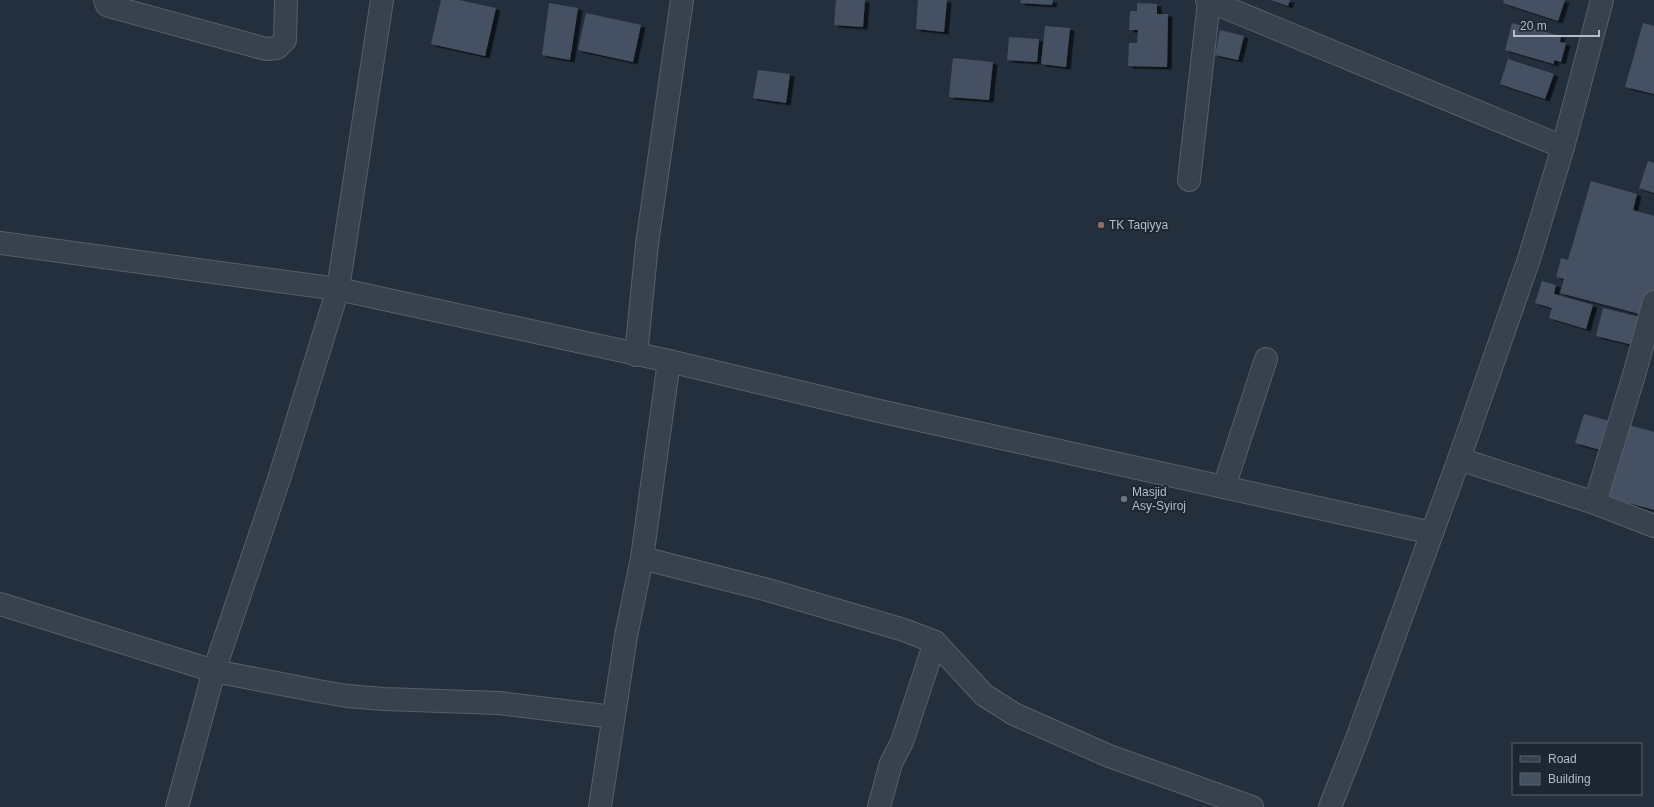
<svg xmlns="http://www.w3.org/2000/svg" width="1654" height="807" font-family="Helvetica,sans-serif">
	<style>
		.building { fill: #455162; filter: url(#shadow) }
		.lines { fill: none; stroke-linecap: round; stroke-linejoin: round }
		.minor-casing { stroke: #565f6c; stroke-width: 24 }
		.minor { stroke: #38414e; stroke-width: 22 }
		.education-dot { fill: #8d6e63; stroke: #1d2633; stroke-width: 1.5 }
		.worship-dot { fill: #6b7280; stroke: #1d2633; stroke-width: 1.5 }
		.labels { text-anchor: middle; stroke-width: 4; stroke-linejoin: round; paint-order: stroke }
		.poi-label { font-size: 12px; fill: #b4bcc9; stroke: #1d2633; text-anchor: start }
	</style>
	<defs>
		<filter id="shadow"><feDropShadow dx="4.5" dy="2.5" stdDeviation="0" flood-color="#0009"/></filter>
	</defs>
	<rect width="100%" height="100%" fill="#242f3e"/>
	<g class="building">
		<path d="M441 0H459L496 8 485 56 431 44Z"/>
		<path d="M836 0H865L863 27 834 25Z"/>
		<path d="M918 0H947L944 32 916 29Z"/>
		<path d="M1021 0H1053L1052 5 1020 3Z"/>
		<path d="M1271 0H1290L1288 6Z"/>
		<path d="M1504 0H1565L1558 21 1503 3Z"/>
		<path d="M549 3 578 8 570 60 542 55Z"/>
		<path d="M1137 3 1157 4V14H1168L1167 67 1128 66 1129 43H1137L1138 30H1129L1130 11H1137Z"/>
		<path d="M586 13 641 25 633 62 578 50Z"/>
		<path d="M1512 23 1561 36 1560 42 1566 43 1561 62 1554 60V64L1505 50Z"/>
		<path d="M1643 23 1654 26V94L1625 87Z"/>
		<path d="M1045 26 1070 28 1066 67 1041 64Z"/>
		<path d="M1220 30 1244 36 1238 60 1215 55Z"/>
		<path d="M1009 37 1039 39 1037 62 1007 60Z"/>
		<path d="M953 58 993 62 989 100 949 97Z"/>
		<path d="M1508 59 1554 74 1545 99 1500 84Z"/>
		<path d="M758 70 790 74 786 103 753 98Z"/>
		<path d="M1648 161 1654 163V193L1639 188Z"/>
		<path d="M1591 181 1637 194 1633 210 1654 216V289L1647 316 1560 293 1564 279 1556 277 1561 258 1568 260Z"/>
		<path d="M1542 281 1556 285 1554 294 1593 305 1586 329 1549 318 1552 308 1535 303Z"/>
		<path d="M1603 308 1640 317 1633 345 1596 336Z"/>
		<path d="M1584 414 1617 423 1608 452 1575 443Z"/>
		<path d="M1625 424 1654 432V510L1606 497Z"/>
	</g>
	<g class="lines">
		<g class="minor-casing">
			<g id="minor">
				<path d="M105 0 107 5 116 8 266 49 277 48 285 40 286 0"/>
				<path d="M1207 0 1563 147"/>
				<path d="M1189 180 1209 1"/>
				<path d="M0 243 338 289 669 361 879 411 1432 533"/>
				<path d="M636 355 647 244 682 0"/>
				<path d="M1459 459 1595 503 1654 526"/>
				<path d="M1224 487 1266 359"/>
				<path d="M1595 503 1634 375 1654 302"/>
				<path d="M642 558 768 590 904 630 935 642 984 695 1014 714 1109 756 1252 807"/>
				<path d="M0 604 214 671 318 691 347 696 384 699 499 703 613 717"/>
				<path d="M177 807 214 671 279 479 338 289 382 0"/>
				<path d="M600 807 626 636 642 558 669 361"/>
				<path d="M879 807 891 763 902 742 935 642"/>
				<path d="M1330 807 1356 741 1459 459 1529 259 1563 147 1602 0"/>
			</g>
		</g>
		<use href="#minor" class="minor"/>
	</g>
	<circle class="education-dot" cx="1101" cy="225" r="4"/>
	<circle class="worship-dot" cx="1124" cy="499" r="4"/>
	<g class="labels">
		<g class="poi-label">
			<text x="1109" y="229">TK Taqiyya</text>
			<text x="1132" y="496">Masjid<tspan x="1132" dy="14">Asy-Syiroj</tspan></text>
		</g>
	</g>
	<rect x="1512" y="743" width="130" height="52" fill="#1d2633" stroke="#59626f"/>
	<rect x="1520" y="756" width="20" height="6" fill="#38414e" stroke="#59626f"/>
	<text x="1548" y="763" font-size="12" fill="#b4bcc9">Road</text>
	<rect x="1520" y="773" width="20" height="12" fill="#455162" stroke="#59626f"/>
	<text x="1548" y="783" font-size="12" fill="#b4bcc9">Building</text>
	<path d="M1514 30v6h85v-6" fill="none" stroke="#b4bcc9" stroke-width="2"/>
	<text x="1520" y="30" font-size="12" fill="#b4bcc9" stroke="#1d2633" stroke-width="3" paint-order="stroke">20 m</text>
</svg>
